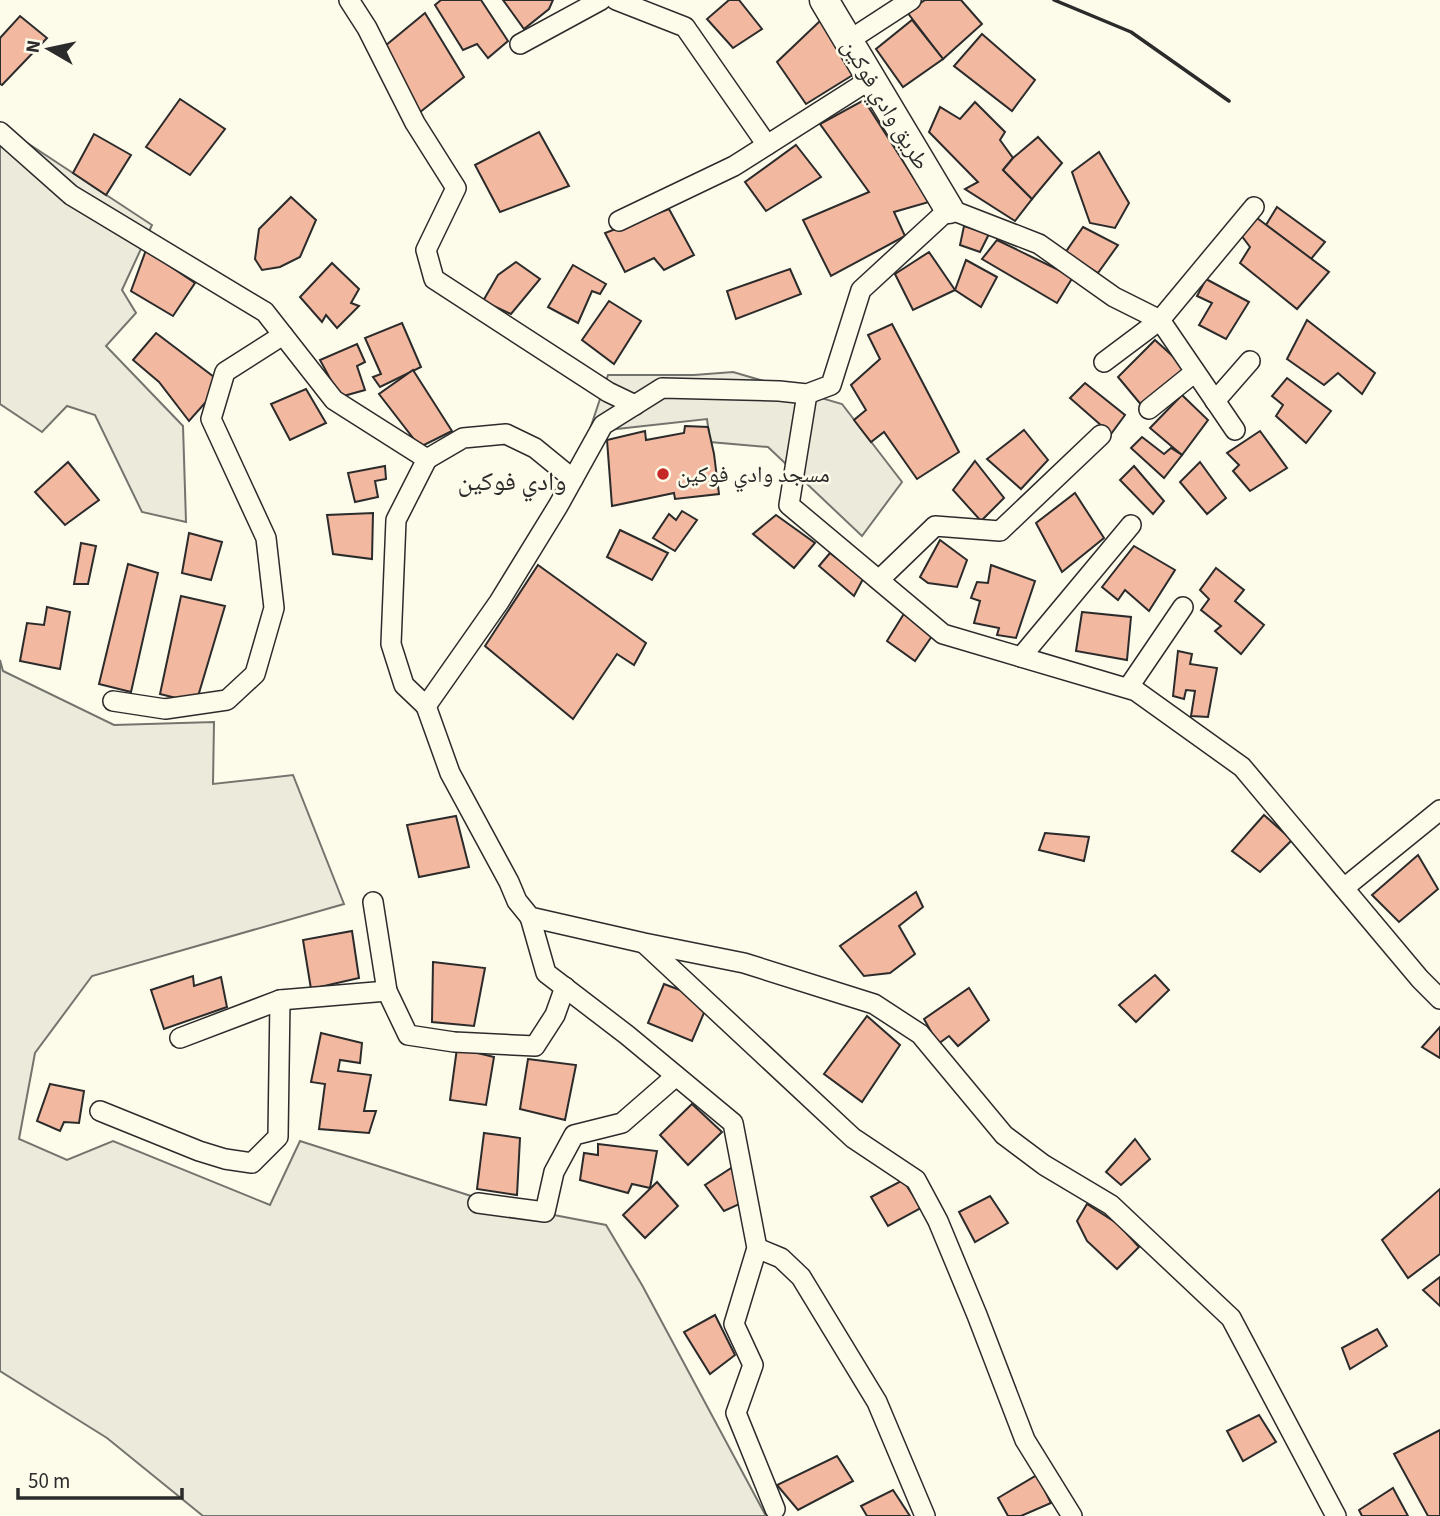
<svg xmlns="http://www.w3.org/2000/svg" width="1440" height="1516" font-family="'Source Sans 3','Noto Naskh Arabic',sans-serif">
	<style>
		.green { fill: #ecebdb; stroke: #74746e; stroke-width: 2 }
		.building { fill: #f2b8a0; stroke: #2b2b2b; stroke-width: 2 }
		.lines { fill: none; stroke-linecap: round; stroke-linejoin: round }
		.street-casing { stroke: #2b2b2b; stroke-width: 22 }
		.secondary-casing { stroke: #2b2b2b; stroke-width: 31 }
		.street { stroke: #fdfbea; stroke-width: 19 }
		.secondary { stroke: #fdfbea; stroke-width: 28 }
		.wall { stroke: #2b2b2b; stroke-width: 3.5 }
		.poi-dot { fill: #c62828; stroke: #fdfbea; stroke-width: 2.5 }
		.labels { text-anchor: middle; stroke-width: 5; stroke-linejoin: round; paint-order: stroke }
		.street-label { font-size: 23px; fill: #2b2b2b; stroke: #fdfbea }
		.poi-label { font-size: 23px; fill: #2b2b2b; stroke: #fdfbea; text-anchor: start }
		.quarter-label { font-size: 26px; fill: #2b2b2b; stroke: #fdfbea }
	</style>
	<rect width="100%" height="100%" fill="#fdfbea"/>
	<g class="green">
		<path d="M0 125 152 225 122 290 136 313 106 346 183 426 186 522 142 512 95 415 67 406 42 432 0 404Z"/>
		<path d="M733 372 842 404 902 482 862 536 768 447 710 442 707 419 589 432 608 375H694Z"/>
		<path d="M0 660 3 671 114 725 214 722 213 784 293 775 344 904 92 976 35 1053 19 1139 67 1160 113 1141 270 1205 300 1141 496 1204 606 1225 642 1285 766 1516H203L107 1438 0 1371Z"/>
	</g>
	<g class="building">
		<path d="M441 0H481L508 41 488 58 477 44 463 50 435 5Z"/>
		<path d="M503 0H553L549 9 524 29Z"/>
		<path d="M729 0H739L762 29 733 48 707 19Z"/>
		<path d="M925 0H961L982 24 943 59 907 12Z"/>
		<path d="M425 13 464 77 419 113 385 46Z"/>
		<path d="M20 16 47 38 2 85 0 84V38Z"/>
		<path d="M822 19 856 73 806 104 777 62Z"/>
		<path d="M912 20 943 59 903 87 876 49Z"/>
		<path d="M982 34 1035 80 1012 111 954 66Z"/>
		<path d="M180 99 225 129 190 175 146 147Z"/>
		<path d="M864 100 929 202 894 212 905 236 831 276 803 220 869 192 820 124Z"/>
		<path d="M975 102 1005 132 1000 140 1013 158 1003 170 1032 199 1015 221 965 189 978 182 929 132 940 107 960 119Z"/>
		<path d="M539 132 569 186 500 212 475 165Z"/>
		<path d="M94 134 131 155 106 195 73 173Z"/>
		<path d="M1038 137 1062 163 1032 199 1003 170 1013 158Z"/>
		<path d="M796 145 821 177 766 211 745 182Z"/>
		<path d="M1099 152 1129 203 1115 228 1090 223 1072 172Z"/>
		<path d="M291 197 316 220 300 257 280 267 262 270 255 259 259 229Z"/>
		<path d="M1277 207 1325 242 1311 259 1266 225Z"/>
		<path d="M669 209 694 255 664 270 654 258 625 272 605 233Z"/>
		<path d="M1257 218 1329 272 1297 309 1240 263 1250 247 1241 235Z"/>
		<path d="M964 226 989 234 980 252 960 245Z"/>
		<path d="M1083 227 1118 245 1098 273 1065 253Z"/>
		<path d="M997 240 1073 277 1057 303 982 259Z"/>
		<path d="M146 250 195 283 173 316 131 291Z"/>
		<path d="M929 252 955 290 913 310 895 274Z"/>
		<path d="M966 260 997 277 981 307 955 290Z"/>
		<path d="M516 262 540 279 511 314 483 301 498 275Z"/>
		<path d="M332 263 359 289 351 303 359 306 337 328 326 315 322 322 300 297Z"/>
		<path d="M573 265 606 284 600 294 592 291 578 323 548 307Z"/>
		<path d="M790 269 801 294 736 319 727 291Z"/>
		<path d="M1206 279 1249 302 1226 339 1199 325 1212 303 1197 296Z"/>
		<path d="M609 301 641 321 614 364 582 340Z"/>
		<path d="M1307 320 1375 373 1362 394 1338 373 1324 385 1287 359Z"/>
		<path d="M402 323 421 367 380 387 373 377 381 374 365 338Z"/>
		<path d="M892 324 959 452 917 479 884 432 871 442 854 420 866 410 851 385 880 359 868 335Z"/>
		<path d="M156 333 214 377 213 394 189 421 159 382 133 360Z"/>
		<path d="M1155 340 1188 370 1143 407 1118 377Z"/>
		<path d="M357 344 365 362 357 366 365 390 340 397 320 360Z"/>
		<path d="M413 370 452 431 420 447 379 394Z"/>
		<path d="M1287 378 1331 411 1306 443 1276 416 1283 405 1272 396Z"/>
		<path d="M1085 383 1125 415 1111 434 1070 398Z"/>
		<path d="M306 389 326 423 290 440 271 404Z"/>
		<path d="M1182 395 1208 420 1182 455 1150 428Z"/>
		<path d="M685 426 708 427 714 454 719 494 675 499 674 493 612 506 607 440 645 431 646 440 684 433Z"/>
		<path d="M1024 430 1048 460 1021 489 987 459Z"/>
		<path d="M1260 431 1287 468 1250 491 1233 471 1239 465 1227 453Z"/>
		<path d="M1142 437 1164 454 1171 448 1182 455 1164 478 1131 448Z"/>
		<path d="M975 461 1004 498 981 521 953 490Z"/>
		<path d="M68 462 99 500 65 525 35 492Z"/>
		<path d="M1200 462 1226 498 1207 514 1180 482Z"/>
		<path d="M385 466 386 479 375 481 378 497 355 502 348 473Z"/>
		<path d="M1134 466 1164 501 1153 514 1120 480Z"/>
		<path d="M1075 493 1104 538 1062 572 1036 523Z"/>
		<path d="M682 511 697 520 675 551 653 538 669 514 676 520Z"/>
		<path d="M373 513 372 559 333 554 327 515Z"/>
		<path d="M776 515 815 543 794 568 753 534Z"/>
		<path d="M620 530 668 553 652 580 607 557Z"/>
		<path d="M189 533 222 542 211 580 182 573Z"/>
		<path d="M940 540 967 560 957 587 928 583 920 577Z"/>
		<path d="M81 543 96 546 88 584H74Z"/>
		<path d="M1134 546 1175 570 1149 611 1125 590 1118 600 1102 587Z"/>
		<path d="M830 553 863 579 854 596 819 566Z"/>
		<path d="M128 564 158 573 131 692 99 684Z"/>
		<path d="M538 565 646 643 634 665 617 654 573 719 485 646Z"/>
		<path d="M991 565 1035 581 1016 638 997 635 999 628 974 623 980 601 971 598 977 582 988 583Z"/>
		<path d="M1216 568 1244 590 1235 601 1264 625 1241 654 1215 631 1221 626 1201 610 1209 599 1200 590Z"/>
		<path d="M181 596 225 606 196 703 160 694Z"/>
		<path d="M47 607 70 612 60 669 20 661 27 623 44 625Z"/>
		<path d="M905 612 932 636 915 661 887 641Z"/>
		<path d="M1082 612 1131 617 1127 660 1076 651Z"/>
		<path d="M1178 651 1192 654 1190 664 1217 668 1208 717 1191 716 1195 691 1186 690 1184 699 1173 696Z"/>
		<path d="M1264 815 1292 840 1260 872 1232 851Z"/>
		<path d="M456 816 469 867 419 877 407 825Z"/>
		<path d="M1045 833 1089 837 1084 861 1039 850Z"/>
		<path d="M1418 855 1438 889 1399 922 1372 895Z"/>
		<path d="M916 892 923 907 899 926 915 954 890 973 864 976 840 946Z"/>
		<path d="M352 931 359 978 311 989 303 940Z"/>
		<path d="M433 962 485 968 474 1026 432 1022Z"/>
		<path d="M1155 975 1169 990 1136 1022 1119 1005Z"/>
		<path d="M193 976 194 986 221 977 227 1007 164 1029 151 990Z"/>
		<path d="M664 984 709 1001 692 1041 648 1023Z"/>
		<path d="M969 988 989 1020 958 1046 949 1036 938 1044 924 1019Z"/>
		<path d="M867 1016 900 1045 862 1102 824 1074Z"/>
		<path d="M1440 1027V1058L1422 1047Z"/>
		<path d="M321 1033 362 1043 360 1063 340 1060 338 1071 371 1075 364 1111H376L369 1133 319 1129 325 1084 311 1082Z"/>
		<path d="M457 1048 494 1057 486 1105 450 1100Z"/>
		<path d="M528 1059 576 1065 565 1120 520 1109Z"/>
		<path d="M50 1084 84 1091 79 1123 64 1122 60 1131 37 1121Z"/>
		<path d="M692 1104 722 1132 688 1165 660 1135Z"/>
		<path d="M484 1133 520 1138 517 1195 477 1189Z"/>
		<path d="M1135 1139 1150 1159 1121 1185 1106 1172Z"/>
		<path d="M598 1144 657 1151 650 1188 632 1184 628 1193 580 1180 584 1153 598 1155Z"/>
		<path d="M739 1163 744 1202 724 1211 705 1185Z"/>
		<path d="M903 1180 921 1208 888 1226 871 1197Z"/>
		<path d="M657 1182 678 1206 645 1238 623 1215Z"/>
		<path d="M1440 1189V1254L1408 1278 1382 1240Z"/>
		<path d="M990 1196 1008 1223 975 1242 959 1212Z"/>
		<path d="M1087 1204 1118 1224 1139 1247 1117 1269 1087 1241 1077 1221Z"/>
		<path d="M1440 1277V1306L1423 1290Z"/>
		<path d="M715 1315 735 1355 710 1374 684 1332Z"/>
		<path d="M1377 1329 1387 1346 1350 1369 1342 1348Z"/>
		<path d="M1259 1415 1276 1442 1243 1461 1227 1431Z"/>
		<path d="M1440 1430V1516H1428L1394 1454Z"/>
		<path d="M837 1456 853 1481 798 1510 777 1485Z"/>
		<path d="M1037 1475 1051 1503 1021 1516H1008L998 1498Z"/>
		<path d="M1393 1488 1408 1516H1362L1359 1510Z"/>
		<path d="M893 1490 910 1516H867L861 1506Z"/>
	</g>
	<g class="lines">
		<g class="street-casing">
			<g id="street">
				<path d="M349 0 367 28 415 123 456 188 426 250 434 279 608 392 635 405"/>
				<path d="M616 0 685 27 767 145"/>
				<path d="M848 41 911 0"/>
				<path d="M520 44 601 0"/>
				<path d="M0 132 71 195 265 312 334 400 427 459 396 520 391 644 404 685 426 706 499 602 558 506 603 425 662 388 779 391 807 394 831 385 861 290 949 209 1039 244 1114 297 1160 320 1235 430"/>
				<path d="M619 221 734 166 871 79"/>
				<path d="M1104 362 1160 320 1254 207"/>
				<path d="M807 394 789 505 943 634 1136 691 1242 767 1420 979 1440 999"/>
				<path d="M1215 401 1250 361"/>
				<path d="M1149 409 1195 372"/>
				<path d="M427 459 463 438 506 434 535 448 573 479"/>
				<path d="M879 580 935 526 1000 531 1101 435"/>
				<path d="M1021 657 1131 525"/>
				<path d="M1128 688 1183 607"/>
				<path d="M113 701 165 709 227 700 255 674 274 608 266 538 211 419 225 372 283 335"/>
				<path d="M426 706 450 773 509 882 517 901 530 917 644 943 744 963 874 1004 920 1034 1004 1135 1044 1165 1111 1205 1231 1318 1336 1516"/>
				<path d="M1344 888 1440 810"/>
				<path d="M373 902 387 991 408 1035 454 1042 535 1046 555 1015 565 987"/>
				<path d="M530 917 546 973 627 1035 733 1123 757 1248 734 1324 753 1365 736 1413 775 1509"/>
				<path d="M645 944 853 1138 916 1180 938 1221 977 1315 1025 1440 1072 1516"/>
				<path d="M180 1038 280 1000 387 991"/>
				<path d="M100 1111 199 1151 225 1159 252 1163 278 1137 280 1000"/>
				<path d="M478 1203 545 1212 554 1172 574 1135 622 1123 676 1076"/>
				<path d="M757 1248 781 1258 801 1277 877 1402 925 1516"/>
			</g>
		</g>
		<g class="secondary-casing">
			<path id="secondary" d="M824 0 949 209"/>
		</g>
		<use href="#street" class="street"/>
		<use href="#secondary" class="secondary"/>
		<path class="wall" d="M1054 0 1131 32 1229 101"/>
	</g>
	<circle class="poi-dot" cx="663" cy="474" r="7"/>
	<g class="labels">
		<g class="street-label">
			<text transform="translate(886 104) rotate(59)" y="8">طريق وادي فوکين</text>
		</g>
		<g class="poi-label">
			<text x="677" y="482">مسجد وادي فوكين</text>
		</g>
		<g class="quarter-label">
			<text x="512" y="490">وادي فوكين</text>
		</g>
	</g>
	<g transform="translate(49 49) rotate(279)" stroke="#fdfbea" stroke-width="5" paint-order="stroke">
	<path d="M0-5L12 26L0 18L-12 26Z" fill="#2b2b2b"/>
	<text y="-10" font-size="19" font-weight="bold" text-anchor="middle" fill="#2b2b2b">N</text>
	</g>
	<path d="M18 1488v10h164v-10" fill="none" stroke="#2b2b2b" stroke-width="3.5"/>
	<text x="28" y="1488" font-size="21" fill="#2b2b2b" stroke="#fdfbea" stroke-width="5" paint-order="stroke">50 m</text>
</svg>
